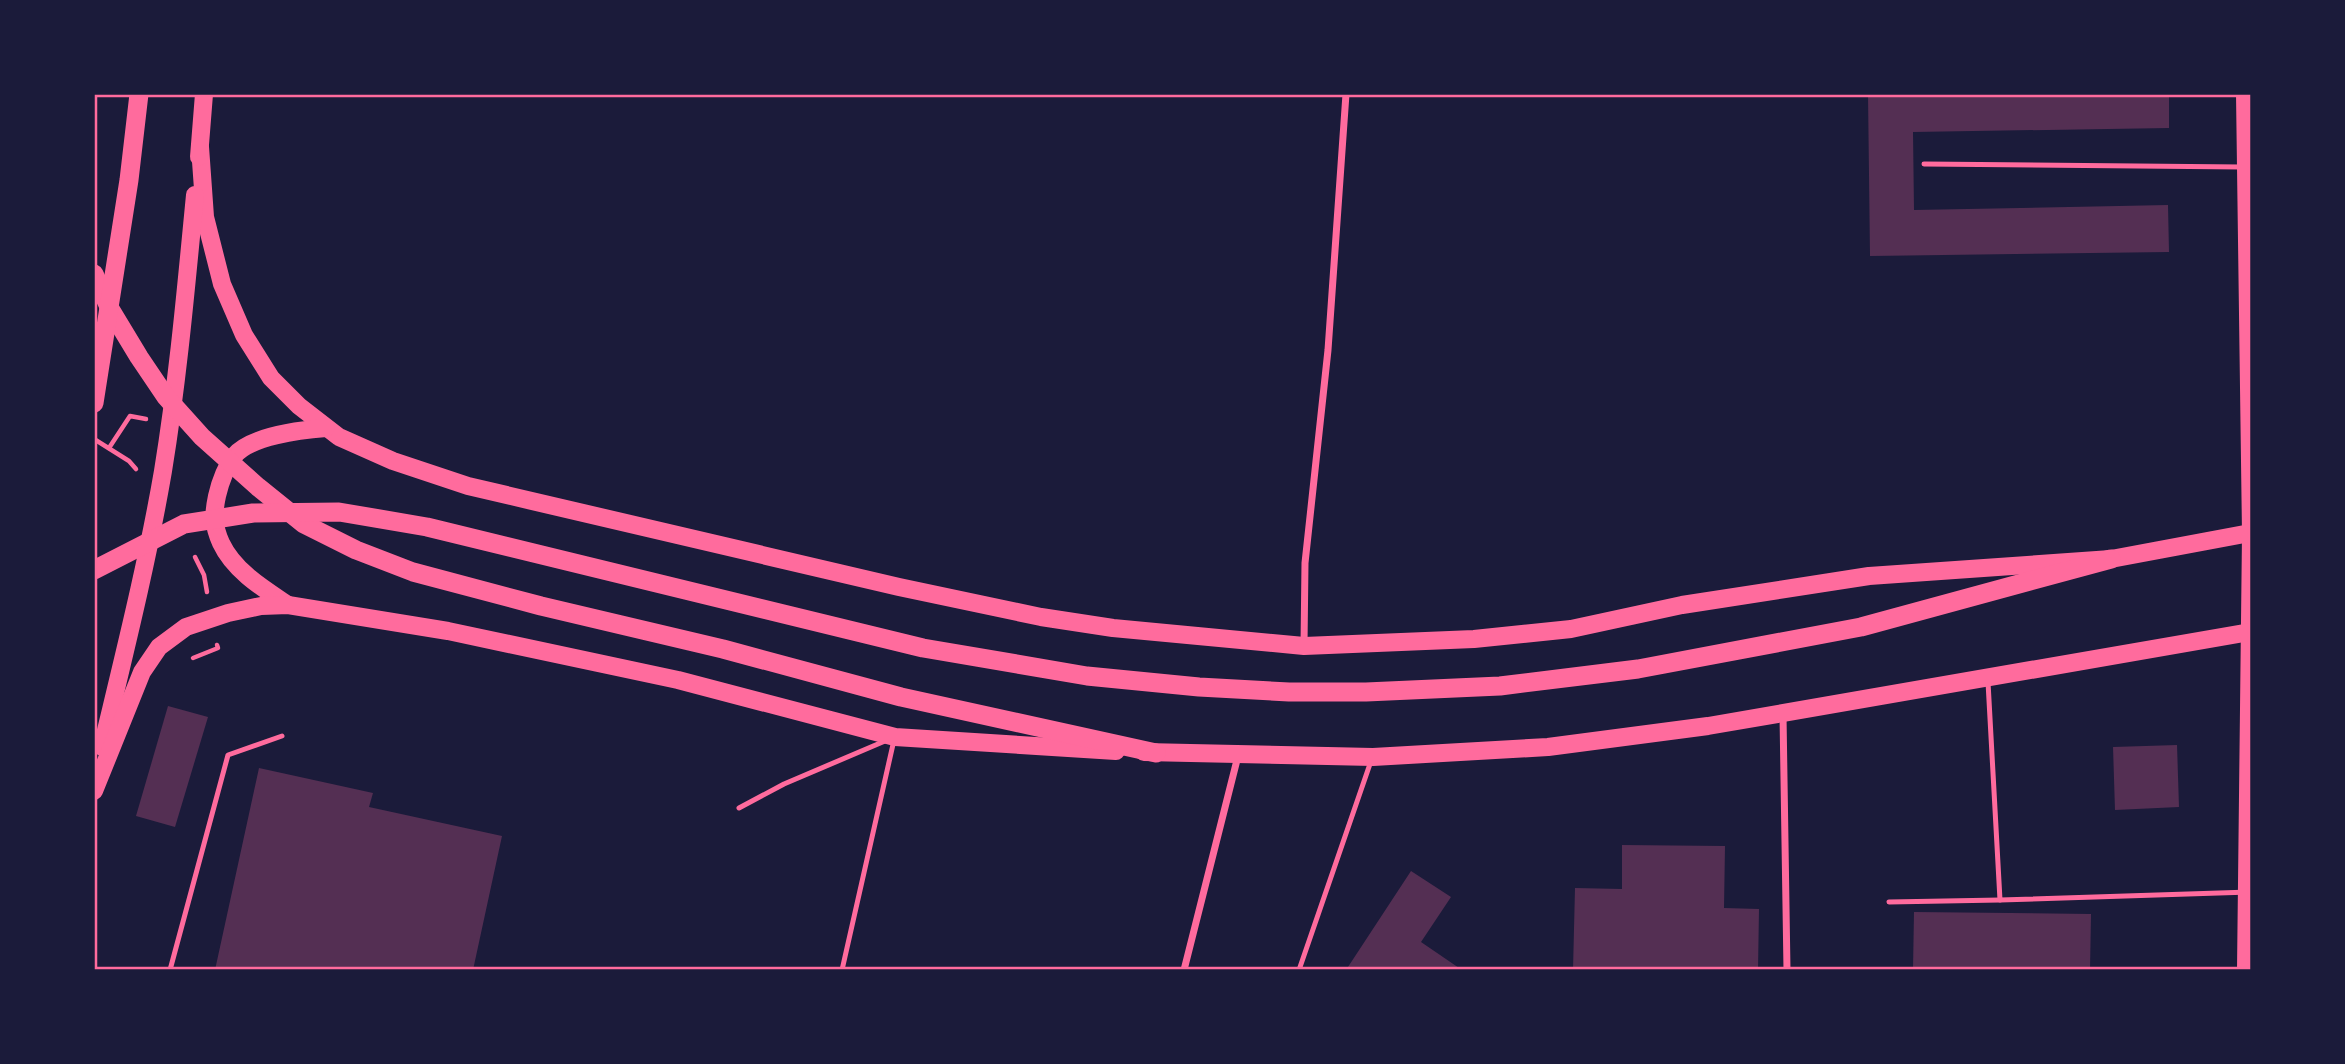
<svg xmlns="http://www.w3.org/2000/svg" width="2345" height="1064" font-family="'Work Sans',sans-serif">
	<style>
		.building { fill: #542f53 }
		.lines { fill: none; stroke-linecap: round; stroke-linejoin: round }
		.path { stroke: #ff6b9d; stroke-width: 4.5 }
		.service { stroke: #ff6b9d; stroke-width: 5 }
		.minor { stroke: #ff6b9d; stroke-width: 7 }
		.tertiary { stroke: #ff6b9d; stroke-width: 12 }
		.primary { stroke: #ff6b9d; stroke-width: 18 }
		.trunk { stroke: #ff6b9d; stroke-width: 19 }
		.neatline { fill: none; stroke: #ff6b9d; stroke-width: 2.5 }
	</style>
	<rect width="100%" height="100%" fill="#1b1b3a"/>
	<g class="building">
		<path d="M1868 94H2169V128L1913 132 1914 210 2168 205 2169 252 1870 256Z"/>
		<path d="M168 706 208 717 175 827 136 816Z"/>
		<path d="M2177 745 2179 807 2115 810 2113 747Z"/>
		<path d="M259 768 373 793 369 807 502 836 473 970H215Z"/>
		<path d="M1622 845 1725 846 1724 908 1759 909 1758 970H1573L1575 888 1622 889Z"/>
		<path d="M1411 871 1451 897 1421 942 1462 970H1346Z"/>
		<path d="M1914 912 2091 914 2090 970H1913Z"/>
	</g>
	<g class="lines">
		<g class="path">
			<path d="M94 439 129 461 136 469"/>
			<path d="M109 448 130 416 146 419"/>
			<path d="M195 557 204 575 207 592"/>
			<path d="M193 658 218 648 217 645"/>
		</g>
		<g class="service">
			<path d="M1924 164 2242 167"/>
			<path d="M1988 682 2000 900 2250 892"/>
			<path d="M739 808 784 784 885 741"/>
			<path d="M1889 902 2000 900"/>
			<path d="M170 970 228 755 282 736"/>
			<path d="M842 970 894 740"/>
			<path d="M1299 970 1371 761"/>
		</g>
		<g class="minor">
			<path d="M1304 645 1305 563 1328 350 1346 94"/>
			<path d="M1783 715 1787 970"/>
			<path d="M1184 970 1238 756"/>
		</g>
		<path class="tertiary" d="M2242 94 2248 534 2243 970"/>
		<g class="primary">
			<path d="M200 147 205 217 222 284 244 335 271 378 299 406 339 437 393 461 468 486 899 587 1041 617 1113 628 1304 646 1474 639 1571 629 1682 605 1869 576 2111 559 2250 533"/>
			<path d="M199 157 204 94"/>
			<path d="M288 605C264 589 234 571 221 543 213 525 213 515 217 496 220 483 226 467 234 456 250 436 301 430 326 428"/>
			<path d="M102 747C124 655 147 564 163 471 178 379 186 288 195 195"/>
			<path d="M1144 752 1373 757 1548 747 1708 726 2250 632"/>
			<path d="M94 791 142 672 159 647 186 627 228 613 261 606 288 605 448 631 678 680 895 737 1116 751"/>
		</g>
		<g class="trunk">
			<path d="M94 274 110 309 139 357 166 397 202 437 258 487 304 524 356 550 413 572 541 606 723 649 901 697 1156 753"/>
			<path d="M94 403 129 180 139 94"/>
			<path d="M94 570 184 524 253 513 339 512 427 527 923 648 1087 676 1199 687 1289 692H1366L1500 686 1638 669 1861 627 2111 559"/>
		</g>
	</g>
	<rect width="2345" height="1064" fill="none" stroke="#1b1b3a" stroke-width="192"/>
	<rect x="96" y="96" width="2153" height="872" class="neatline"/>
</svg>
